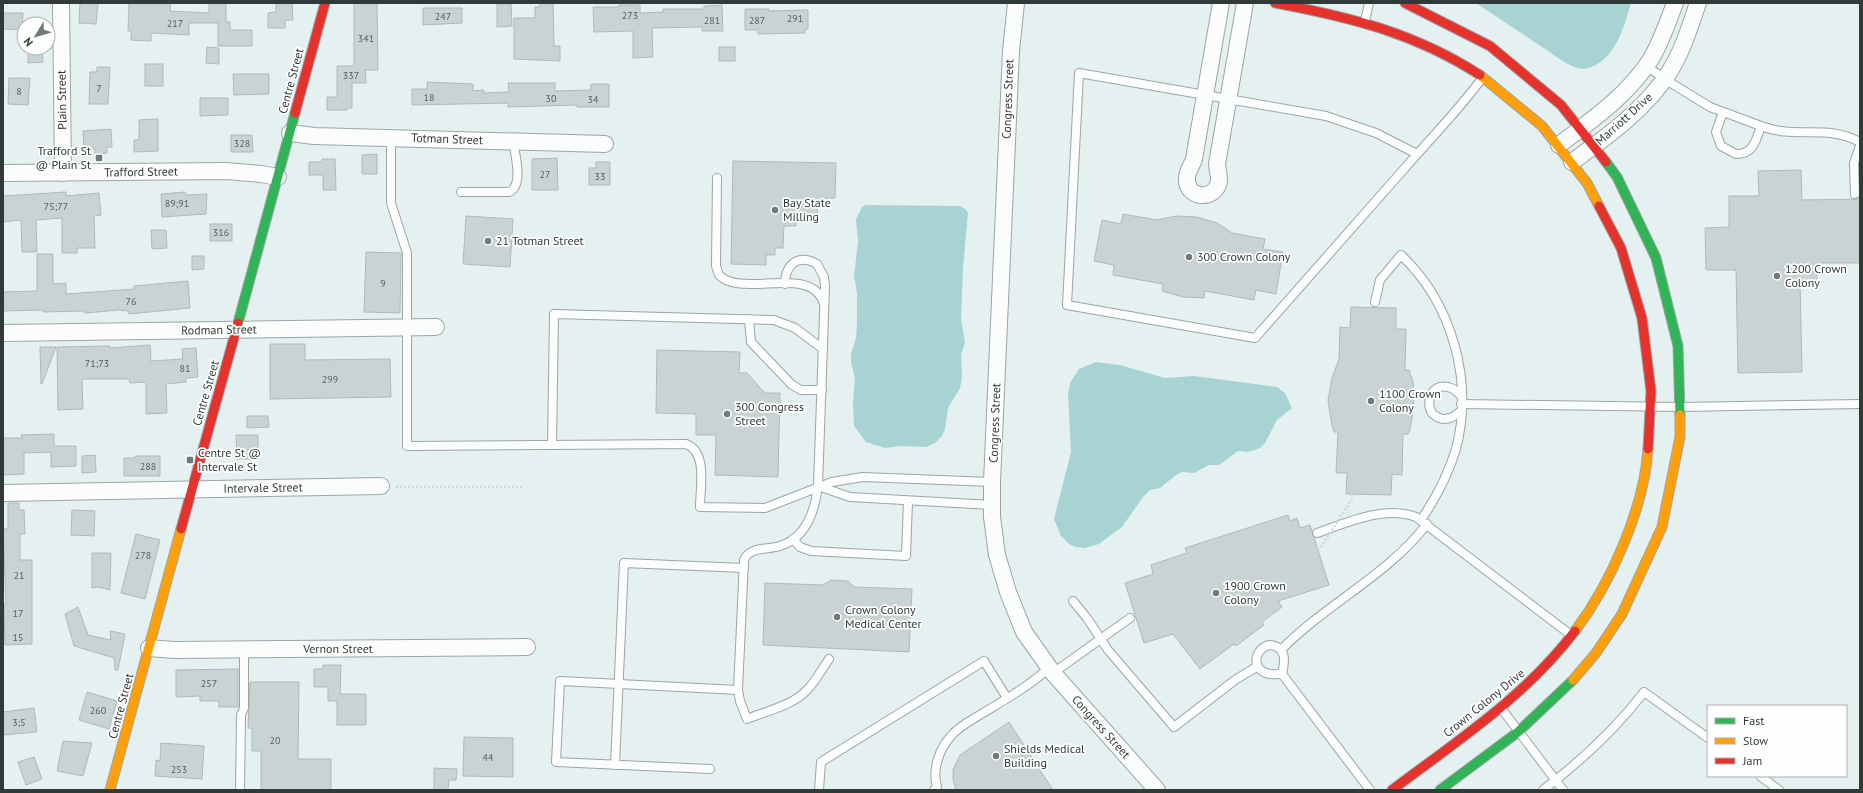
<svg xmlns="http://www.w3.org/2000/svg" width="1863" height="793" font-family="'PT Sans',sans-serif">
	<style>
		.water { fill: #a7d4d2 }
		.building { fill: #c9d3d3; stroke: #b0b9b9 }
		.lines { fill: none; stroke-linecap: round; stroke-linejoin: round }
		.lane-casing { stroke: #9ba5a5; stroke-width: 10 }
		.street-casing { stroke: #9ba5a5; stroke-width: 18 }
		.fast-casing { stroke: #9ba5a5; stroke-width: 11 }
		.slow-casing { stroke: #9ba5a5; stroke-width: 11 }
		.jam-casing { stroke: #9ba5a5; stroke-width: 11 }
		.path { stroke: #d2d6d6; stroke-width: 2.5; stroke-dasharray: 2 2; stroke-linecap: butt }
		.lane { stroke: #fbfdfd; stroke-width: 8 }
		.street { stroke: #fbfdfd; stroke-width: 16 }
		.fast { stroke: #30b455; stroke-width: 9 }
		.slow { stroke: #ff9f0a; stroke-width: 9 }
		.jam { stroke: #e5322d; stroke-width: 9 }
		.path-bridge { stroke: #d2d6d6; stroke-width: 2.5; stroke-dasharray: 2 2; stroke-linecap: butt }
		.poi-dot { fill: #6f7a79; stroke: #fefefe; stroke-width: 1.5 }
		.labels { text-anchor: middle; stroke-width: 3.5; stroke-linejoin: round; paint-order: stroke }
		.number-label { font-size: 10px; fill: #566060 }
		.street-label { font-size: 12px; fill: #303a39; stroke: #fefefe }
		.poi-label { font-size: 12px; fill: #303a39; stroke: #fefefe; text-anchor: start }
	</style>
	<rect width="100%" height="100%" fill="#e5f1f1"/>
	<g class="water">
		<path d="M1476 3H1631C1624 26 1618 52 1596 65 1591 67 1587 69 1582 69 1568 67 1553 54 1542 47 1520 32 1498 18 1476 3Z"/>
		<path d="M866 205 960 206 965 209 968 213 963 268 961 320 965 342 961 355 962 378 960 388 948 408 945 429 942 436 935 443 926 447 900 446 885 448 866 442 854 426 853 404 855 378 851 362V354L856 338 857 322V293L854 276 858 242 856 219 862 207Z"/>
		<path d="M1096 362 1120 365 1165 378 1194 376 1277 387 1285 393 1292 408 1277 420 1265 443 1260 448 1248 452 1238 451 1219 465H1209L1194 473 1182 472 1176 475 1160 488 1150 490 1143 497 1122 527 1099 544 1085 548 1076 547 1069 544 1061 536 1054 519 1071 452 1068 395 1070 383 1079 369Z"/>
	</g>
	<g class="building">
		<path d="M80 3H98L96 24 79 23Z"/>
		<path d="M129 3H171L170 11 209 13V3H226V22H230V30H252V46H218V23H189V35L151 33V41L131 40V31H128Z"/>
		<path d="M276 3H292L293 20H285V28H268V13L276 12Z"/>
		<path d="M354 3H377L378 70H365L366 83H352V108H347V110H327V97H337V66H354Z"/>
		<path d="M540 3H553L554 46H560V61L514 59V18H535V7H540Z"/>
		<path d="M497 4H511L512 26 497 27Z"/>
		<path d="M619 5H640V13L663 12V9H704V6L722 5 723 31H702V27L652 28 653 57 633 58V31L594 32 593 7H619Z"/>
		<path d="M423 8H462V23L423 25Z"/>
		<path d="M745 9H769V11L808 10V29H805V33L758 34V30H745Z"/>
		<path d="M3 13H23L22 30 3 29Z"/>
		<path d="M207 47 219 48V64L206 63Z"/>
		<rect x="719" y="47" width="16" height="14"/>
		<path d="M28 48H42L43 62 28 63Z"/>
		<rect x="145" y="64" width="18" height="22"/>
		<path d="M97 67H110L108 104H89L90 72H97Z"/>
		<path d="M233 74H269V94L234 95Z"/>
		<path d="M9 78H30L28 105 8 104Z"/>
		<path d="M427 82 473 84V91L484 90V93L509 92 508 83H555V91L591 90V84H609V107H577V105L508 107V103L412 105V89H427Z"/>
		<path d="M200 98H228V115L200 116Z"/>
		<path d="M158 119V151L134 152V140H139V120Z"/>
		<path d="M111 129 112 147H107V153L95 154V149H84L83 131Z"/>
		<path d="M231 135H252L253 152H231Z"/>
		<path d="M377 154V174H362V155Z"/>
		<path d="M557 158 558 190H532V159Z"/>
		<path d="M322 159H335L336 190H323V175H309V162H322Z"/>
		<path d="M733 161 836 163 835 198H826V206H818L817 215H796V226H784L783 248H775V255H766V265L731 264Z"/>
		<path d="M596 162H610V185H589V168H596Z"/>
		<path d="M1801 170 1802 200 1860 199V263H1817V281H1800L1802 372 1738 373 1736 270H1706L1705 228 1729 227V196H1759L1758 171Z"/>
		<path d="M66 192V196L99 193 101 215 94 216 95 248H77V253H62V218L36 220 37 252H22L21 220 3 222V196Z"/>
		<path d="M185 192 186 195 207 194 206 214 162 217 161 194Z"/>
		<path d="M1123 214 1157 220 1176 216 1197 217 1217 223 1232 233 1265 239 1263 249 1283 252 1276 294 1256 290 1254 300 1205 291 1204 298 1183 297 1162 291 1163 284 1113 275 1114 265 1094 261 1102 220 1121 224Z"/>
		<path d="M466 216 513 219 510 267 463 264Z"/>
		<rect x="210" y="224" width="22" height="17"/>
		<path d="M151 230H166L167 248 152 249Z"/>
		<path d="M366 252 401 253 400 313 364 312Z"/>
		<path d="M37 254H53V284L66 283V294L134 289V286L188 281 190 308 129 314 128 311 119 310 85 313V311L43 312V310L3 311V292L37 291Z"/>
		<path d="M192 256H204V269L192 270Z"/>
		<path d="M1351 307 1396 308V329H1406L1405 370H1409L1413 382 1414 407 1410 429 1408 434H1403L1402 475 1392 474 1391 495 1346 494 1347 473H1336L1338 432H1334L1332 426 1328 400 1332 378 1339 359 1340 327 1350 328Z"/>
		<path d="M270 344H305V360L390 359 391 397 270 399Z"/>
		<path d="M150 345 151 361 183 359 182 349 196 348 198 377 186 378V382L166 384 167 413 146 414V382L130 383 129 379H82L83 409 58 410 57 347 110 346V348Z"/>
		<path d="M40 347H56L42 384H41Z"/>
		<path d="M657 350 740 352 739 373H747L765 393H780L778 477 715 475 716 435H696V414L656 413Z"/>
		<path d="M247 416H268L269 427 247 428Z"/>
		<path d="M54 434V446H76V466L51 467V452L24 453V474L3 475V438H22L21 435Z"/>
		<path d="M236 435H258V459H237Z"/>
		<path d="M95 455 96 472 82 473V456Z"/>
		<path d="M135 456H160V476H124V458H135Z"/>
		<path d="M8 503H19V510H24L25 534H20V560H32V644L5 645 4 604H6L3 529H8Z"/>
		<path d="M72 510 95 511 94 536 71 535Z"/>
		<path d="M1288 515 1290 521 1297 518 1300 528 1310 525 1329 585 1278 601 1282 607 1262 622 1264 625 1236 646 1234 644 1200 669 1173 634 1144 643 1125 583 1153 574 1151 565 1187 553 1185 548Z"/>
		<path d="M136 534 160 540 145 599 121 593Z"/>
		<path d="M92 553H111L110 590 99 587 92 588Z"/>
		<path d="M831 580 848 581 854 587 912 589 909 652 763 645 765 583 823 585Z"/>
		<path d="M78 607 88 635 111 640 110 631 125 634 118 670H115L114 658 74 646 65 614Z"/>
		<path d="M323 665H341L340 694H366V725H337V701H328V687H314V669H323Z"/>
		<path d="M238 669V707H219V701H200V696L176 697V670Z"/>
		<path d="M250 682H299L298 759H331V790H261V751H252V728H248Z"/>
		<path d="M87 692 117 701 109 729 79 720Z"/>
		<path d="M34 708 37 732 3 735V712Z"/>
		<path d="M1009 722 1053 790H956L953 779V770L960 755Z"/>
		<path d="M464 737 513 738V777L463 776Z"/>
		<path d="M63 741 92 743 83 776 57 771Z"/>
		<path d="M161 743 204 746 202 779 155 776 156 760 160 761Z"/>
		<path d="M34 757 42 779 26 785 18 762Z"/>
		<path d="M434 768 457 769 456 780H449L448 790H434Z"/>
	</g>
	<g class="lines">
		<g class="lane-casing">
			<g id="lane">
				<path d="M1365 21 1369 3"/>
				<path d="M1646 66 1671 83 1710 107 1761 126C1756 140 1754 154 1736 154L1721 146 1716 132 1723 112"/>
				<path d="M1761 126C1797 140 1824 123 1860 142"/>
				<path d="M391 137V203L407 253V446L686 444C708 452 700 488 700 507L765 508 832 482 863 477 992 482"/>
				<path d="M1417 154 1376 133 1326 116 1079 73 1067 305 1255 338C1304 282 1354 226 1404 169 1430 139 1459 110 1483 77"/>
				<path d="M717 178 716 266 719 275C742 299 812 263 824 304"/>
				<path d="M461 192H509C524 186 515 154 513 141"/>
				<path d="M1855 194 1854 163 1860 146"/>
				<path d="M785 284C785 265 798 253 817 264L824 277 825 286 818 486C815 511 806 538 780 546 768 550 750 546 744 560L738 690 740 701 747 719C766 711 792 706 807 690 816 681 822 669 829 659"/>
				<path d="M1375 302 1380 280 1401 255C1452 303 1474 381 1456 449 1448 475 1436 498 1421 520"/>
				<path d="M749 319 751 342 792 385 801 390H822"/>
				<path d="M1461 404 1681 407 1860 404"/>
				<path d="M1461 411C1452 419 1442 423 1432 413 1424 400 1434 381 1451 388 1455 389 1458 393 1461 396"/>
				<path d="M552 445 554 314 774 320 795 328 823 349"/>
				<path d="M818 486 850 497 992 505"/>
				<path d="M1317 533C1346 523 1385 505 1416 517L1571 635"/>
				<path d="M793 539 800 547 811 551 906 556 908 501"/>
				<path d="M1073 601 1087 618 1108 650 1174 727 1235 680 1258 666"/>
				<path d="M1270 645C1287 647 1285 661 1282 674 1277 674 1271 675 1266 673 1250 667 1256 647 1270 645Z"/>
				<path d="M1281 650C1326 604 1388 575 1427 524"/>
				<path d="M1053 673 1130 618"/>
				<path d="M1282 674 1370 790"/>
				<path d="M1501 708 1563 790"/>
				<path d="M615 765 624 563 744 568"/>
				<path d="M710 769 556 762 560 681 738 690"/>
				<path d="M1760 776 1779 790"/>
				<path d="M240 790 241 715 244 708V650"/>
				<path d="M819 790 821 762 984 661 1007 698"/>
				<path d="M934 790 937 787C932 770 939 749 951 736 959 726 972 720 983 713 1006 699 1029 686 1049 668"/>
				<path d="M1543 790C1581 761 1615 730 1644 692L1708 738"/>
			</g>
		</g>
		<g class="street-casing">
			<g id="street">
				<path d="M61 3 63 173"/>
				<path d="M1016 3 1011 51 992 482V517L997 555 1008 592 1024 632 1053 673 1157 790"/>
				<path d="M1221 3 1194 159C1192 166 1186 172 1187 180 1187 197 1211 201 1218 185 1221 178 1217 171 1217 164L1245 3"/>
				<path d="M290 133 314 136 605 144"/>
				<path d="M1559 145C1592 120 1628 95 1651 59 1661 42 1668 22 1675 3"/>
				<path d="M1572 162C1608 136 1646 109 1670 71 1683 50 1690 26 1698 3"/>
				<path d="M3 173 226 171 261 174 278 177"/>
				<path d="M3 333 436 327"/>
				<path d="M3 493 381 486"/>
				<path d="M149 648 174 650 527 647"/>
			</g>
		</g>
		<g class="fast-casing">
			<g id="fast">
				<path d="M1606 162 1617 177 1656 258 1678 346 1680 415"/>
				<path d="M238 323 295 113"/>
				<path d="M1440 790 1518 732 1573 680"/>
			</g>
		</g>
		<g class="slow-casing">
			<g id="slow">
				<path d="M1480 75 1542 126 1587 183 1599 206"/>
				<path d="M1575 631C1611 583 1644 509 1648 449"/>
				<path d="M1573 680 1596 653 1622 614 1662 527 1680 437V415"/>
				<path d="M110 790 181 529"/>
			</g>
		</g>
		<g class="jam-casing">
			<g id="jam">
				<path d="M1275 3C1350 17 1415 33 1480 75"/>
				<path d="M1405 3 1490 46 1561 105 1606 162"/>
				<path d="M295 113 325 3"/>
				<path d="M1599 206 1621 248 1642 318 1651 391 1648 449"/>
				<path d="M181 529 238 323"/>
				<path d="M1392 790C1457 741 1526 696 1575 631"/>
			</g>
		</g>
		<path class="path" d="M396 487H524"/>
		<use href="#lane" class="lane"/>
		<use href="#street" class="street"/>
		<use href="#fast" class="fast"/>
		<use href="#slow" class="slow"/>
		<use href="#jam" class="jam"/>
		<path class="path-bridge" d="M1317 548 1321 547 1352 499 1353 494"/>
	</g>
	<g class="poi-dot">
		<rect x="95" y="154" width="8" height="8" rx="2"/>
		<circle cx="775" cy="210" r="4"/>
		<circle cx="488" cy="241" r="4"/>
		<circle cx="1189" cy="257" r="4"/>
		<circle cx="1777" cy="276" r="4"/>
		<circle cx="1371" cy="401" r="4"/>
		<circle cx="727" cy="414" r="4"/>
		<rect x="186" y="456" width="8" height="8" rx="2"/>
		<circle cx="1216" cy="593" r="4"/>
		<circle cx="837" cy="617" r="4"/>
		<circle cx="996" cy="756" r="4"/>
	</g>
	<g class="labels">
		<g class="number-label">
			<text x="630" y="19">273</text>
			<text x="443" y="20">247</text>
			<text x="795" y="22">291</text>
			<text x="712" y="24">281</text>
			<text x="757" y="24">287</text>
			<text x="175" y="27">217</text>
			<text x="366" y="42">341</text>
			<text x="351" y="79">337</text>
			<text x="99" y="92">7</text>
			<text x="19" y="95">8</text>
			<text x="429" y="101">18</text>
			<text x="551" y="102">30</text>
			<text x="593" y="103">34</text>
			<text x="242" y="147">328</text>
			<text x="545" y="178">27</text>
			<text x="600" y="180">33</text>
			<text x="177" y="207">89;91</text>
			<text x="56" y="210">75;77</text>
			<text x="221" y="236">316</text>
			<text x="383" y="287">9</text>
			<text x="131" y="305">76</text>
			<text x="97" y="367">71;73</text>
			<text x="185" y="372">81</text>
			<text x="330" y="383">299</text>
			<text x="148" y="470">288</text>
			<text x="143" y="559">278</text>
			<text x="19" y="579">21</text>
			<text x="18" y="617">17</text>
			<text x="18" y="641">15</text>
			<text x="209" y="687">257</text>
			<text x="98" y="714">260</text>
			<text x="19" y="726">3;5</text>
			<text x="275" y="744">20</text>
			<text x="488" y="761">44</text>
			<text x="179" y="773">253</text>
		</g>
		<g class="street-label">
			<text transform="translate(291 81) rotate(-75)" y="4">Centre Street</text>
			<text transform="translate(1008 99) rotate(-88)" y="4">Congress Street</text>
			<text transform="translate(62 100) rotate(-91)" y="4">Plain Street</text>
			<text transform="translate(1624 119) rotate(-42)" y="4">Marriott Drive</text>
			<text transform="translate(447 139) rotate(2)" y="4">Totman Street</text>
			<text transform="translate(141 172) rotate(-1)" y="4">Trafford Street</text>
			<text transform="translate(219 330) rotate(-1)" y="4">Rodman Street</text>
			<text transform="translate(206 393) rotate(-74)" y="4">Centre Street</text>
			<text transform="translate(995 423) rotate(-88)" y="4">Congress Street</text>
			<text transform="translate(263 488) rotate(-1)" y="4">Intervale Street</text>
			<text x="338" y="653">Vernon Street</text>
			<text transform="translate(1484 703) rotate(-39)" y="4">Crown Colony Drive</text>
			<text transform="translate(121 706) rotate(-75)" y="4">Centre Street</text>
			<text transform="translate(1101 727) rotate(48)" y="4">Congress Street</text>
		</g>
		<g class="poi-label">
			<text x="91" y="155" text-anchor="end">Trafford St<tspan x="91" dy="14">@ Plain St</tspan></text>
			<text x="783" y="207">Bay State<tspan x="783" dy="14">Milling</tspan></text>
			<text x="496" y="245">21 Totman Street</text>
			<text x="1197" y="261">300 Crown Colony</text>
			<text x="1785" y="273">1200 Crown<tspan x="1785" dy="14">Colony</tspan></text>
			<text x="1379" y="398">1100 Crown<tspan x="1379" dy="14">Colony</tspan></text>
			<text x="735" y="411">300 Congress<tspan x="735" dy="14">Street</tspan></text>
			<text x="198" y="457">Centre St @<tspan x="198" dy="14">Intervale St</tspan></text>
			<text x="1224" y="590">1900 Crown<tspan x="1224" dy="14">Colony</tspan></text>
			<text x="845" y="614">Crown Colony<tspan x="845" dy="14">Medical Center</tspan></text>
			<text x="1004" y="753">Shields Medical<tspan x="1004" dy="14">Building</tspan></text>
		</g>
	</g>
	<rect width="1863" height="793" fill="none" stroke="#303a39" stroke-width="8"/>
	<rect x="1707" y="705" width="140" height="72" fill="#fefefe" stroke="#acb0af"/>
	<rect x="1715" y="718" width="20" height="6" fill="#30b455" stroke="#acb0af"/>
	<text x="1743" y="725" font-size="12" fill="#303a39">Fast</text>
	<rect x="1715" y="738" width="20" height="6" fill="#ff9f0a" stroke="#acb0af"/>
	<text x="1743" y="745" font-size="12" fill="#303a39">Slow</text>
	<rect x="1715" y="758" width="20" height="6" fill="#e5322d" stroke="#acb0af"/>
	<text x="1743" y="765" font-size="12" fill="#303a39">Jam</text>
	<g transform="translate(36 36) rotate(232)"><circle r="19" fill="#fefefe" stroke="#acb0af"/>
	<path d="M0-3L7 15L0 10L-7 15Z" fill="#6f7a79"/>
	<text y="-6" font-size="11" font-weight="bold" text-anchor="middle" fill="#303a39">N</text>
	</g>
</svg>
